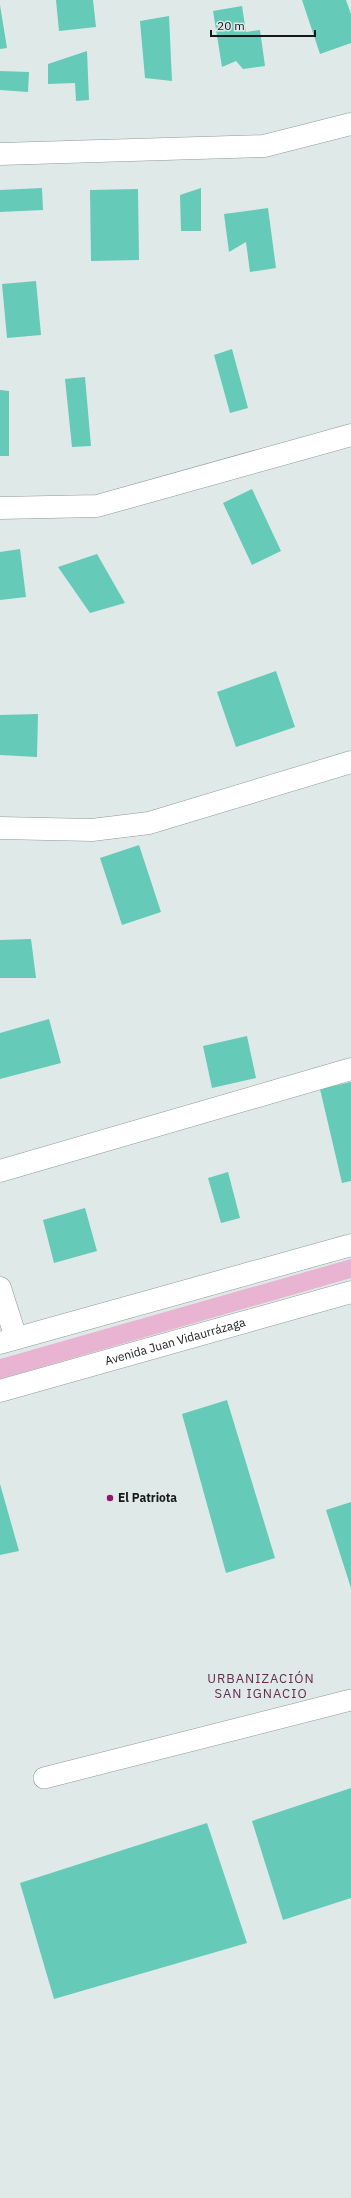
<svg xmlns="http://www.w3.org/2000/svg" width="351" height="2198" font-family="'IBM Plex Sans',sans-serif">
	<style>
		.green { fill: #e9b4d2 }
		.building { fill: #65cab8 }
		.lines { fill: none; stroke-linecap: round; stroke-linejoin: round }
		.service-casing { stroke: #8e9997; stroke-width: 22 }
		.minor-casing { stroke: #8e9997; stroke-width: 23 }
		.secondary-casing { stroke: #8e9997; stroke-width: 23 }
		.service { stroke: #fff; stroke-width: 21 }
		.minor { stroke: #fff; stroke-width: 22 }
		.secondary { stroke: #fff; stroke-width: 22 }
		.poi-dot { fill: #94156e; stroke: #dfeae8; stroke-width: 1.5 }
		.labels { text-anchor: middle; stroke-width: 3.5; stroke-linejoin: round; paint-order: stroke }
		.street-label { font-size: 12px; fill: #151918; stroke: #dfeae8 }
		.poi-label { font-size: 12px; font-weight: bold; fill: #151918; stroke: #dfeae8; text-anchor: start }
		.neighbourhood-label { font-size: 13px; letter-spacing: 1px; fill: #672a50; stroke: #dfeae8 }
	</style>
	<rect width="100%" height="100%" fill="#dfeae8"/>
	<path class="green" d="M351 1259V1278L0 1379V1359Z"/>
	<g class="building">
		<path d="M56 0H93L96 27 59 31Z"/>
		<path d="M302 0H346L351 14V43L320 54Z"/>
		<path d="M0 5 7 48 0 49Z"/>
		<path d="M242 6 246 32 260 30 265 66 243 69 236 61 222 67 213 11Z"/>
		<path d="M169 16 172 81 145 78 140 21Z"/>
		<path d="M87 51 89 100 76 101 75 83 48 84V64Z"/>
		<path d="M0 71 29 72 28 92 0 90Z"/>
		<path d="M42 188 43 210 0 212V190Z"/>
		<path d="M201 188V231H181L180 195Z"/>
		<path d="M138 189 139 260 91 261 90 190Z"/>
		<path d="M268 208 276 268 250 272 246 242 229 252 224 214Z"/>
		<path d="M36 281 41 335 7 338 2 284Z"/>
		<path d="M232 349 248 408 230 413 214 355Z"/>
		<path d="M85 377 91 446 72 447 65 379Z"/>
		<path d="M0 390 9 391V456H0Z"/>
		<path d="M252 489 281 551 252 565 223 503Z"/>
		<path d="M20 549 26 597 0 600V552Z"/>
		<path d="M97 554 125 603 90 613 58 567Z"/>
		<path d="M276 671 295 727 236 747 217 692Z"/>
		<path d="M38 714 37 757 0 755V715Z"/>
		<path d="M139 845 161 912 122 925 100 858Z"/>
		<path d="M31 939 36 978H0V940Z"/>
		<path d="M49 1019 61 1063 0 1079V1033Z"/>
		<path d="M247 1036 256 1078 212 1088 203 1046Z"/>
		<path d="M351 1082V1181L342 1183 320 1089Z"/>
		<path d="M228 1172 240 1218 221 1223 208 1178Z"/>
		<path d="M85 1208 97 1251 54 1263 43 1220Z"/>
		<path d="M227 1400 275 1558 226 1573 182 1414Z"/>
		<path d="M0 1484 19 1551 0 1555Z"/>
		<path d="M351 1502V1588L326 1510Z"/>
		<path d="M351 1788V1898L283 1920 252 1821Z"/>
		<path d="M207 1823 247 1943 54 1999 20 1883Z"/>
	</g>
	<g class="lines">
		<g class="service-casing">
			<path id="service" d="M44 1778 351 1700"/>
		</g>
		<g class="minor-casing">
			<g id="minor">
				<path d="M0 154 264 146 351 124"/>
				<path d="M0 508 97 506 351 435"/>
				<path d="M0 828 92 830 149 823 351 762"/>
				<path d="M0 1171 351 1069"/>
				<path d="M0 1288 16 1338"/>
			</g>
		</g>
		<g class="secondary-casing">
			<g id="secondary">
				<path d="M0 1343 351 1245"/>
				<path id="s1" d="M0 1391 351 1292"/>
			</g>
		</g>
		<use href="#service" class="service"/>
		<use href="#minor" class="minor"/>
		<use href="#secondary" class="secondary"/>
	</g>
	<circle class="poi-dot" cx="110" cy="1498" r="4"/>
	<g class="labels">
		<g class="street-label">
			<text dy="4" stroke="none"><textPath href="#s1" startOffset="182">Avenida Juan Vidaurrázaga</textPath></text>
		</g>
		<g class="poi-label">
			<text x="118" y="1502">El Patriota</text>
		</g>
		<g class="neighbourhood-label">
			<text x="261" y="1683">URBANIZACIÓN<tspan x="261" dy="15">SAN IGNACIO</tspan></text>
		</g>
	</g>
	<path d="M211 30v6h104v-6" fill="none" stroke="#151918" stroke-width="2"/>
	<text x="217" y="30" font-size="12" fill="#151918" stroke="#dfeae8" stroke-width="3" paint-order="stroke">20 m</text>
</svg>
